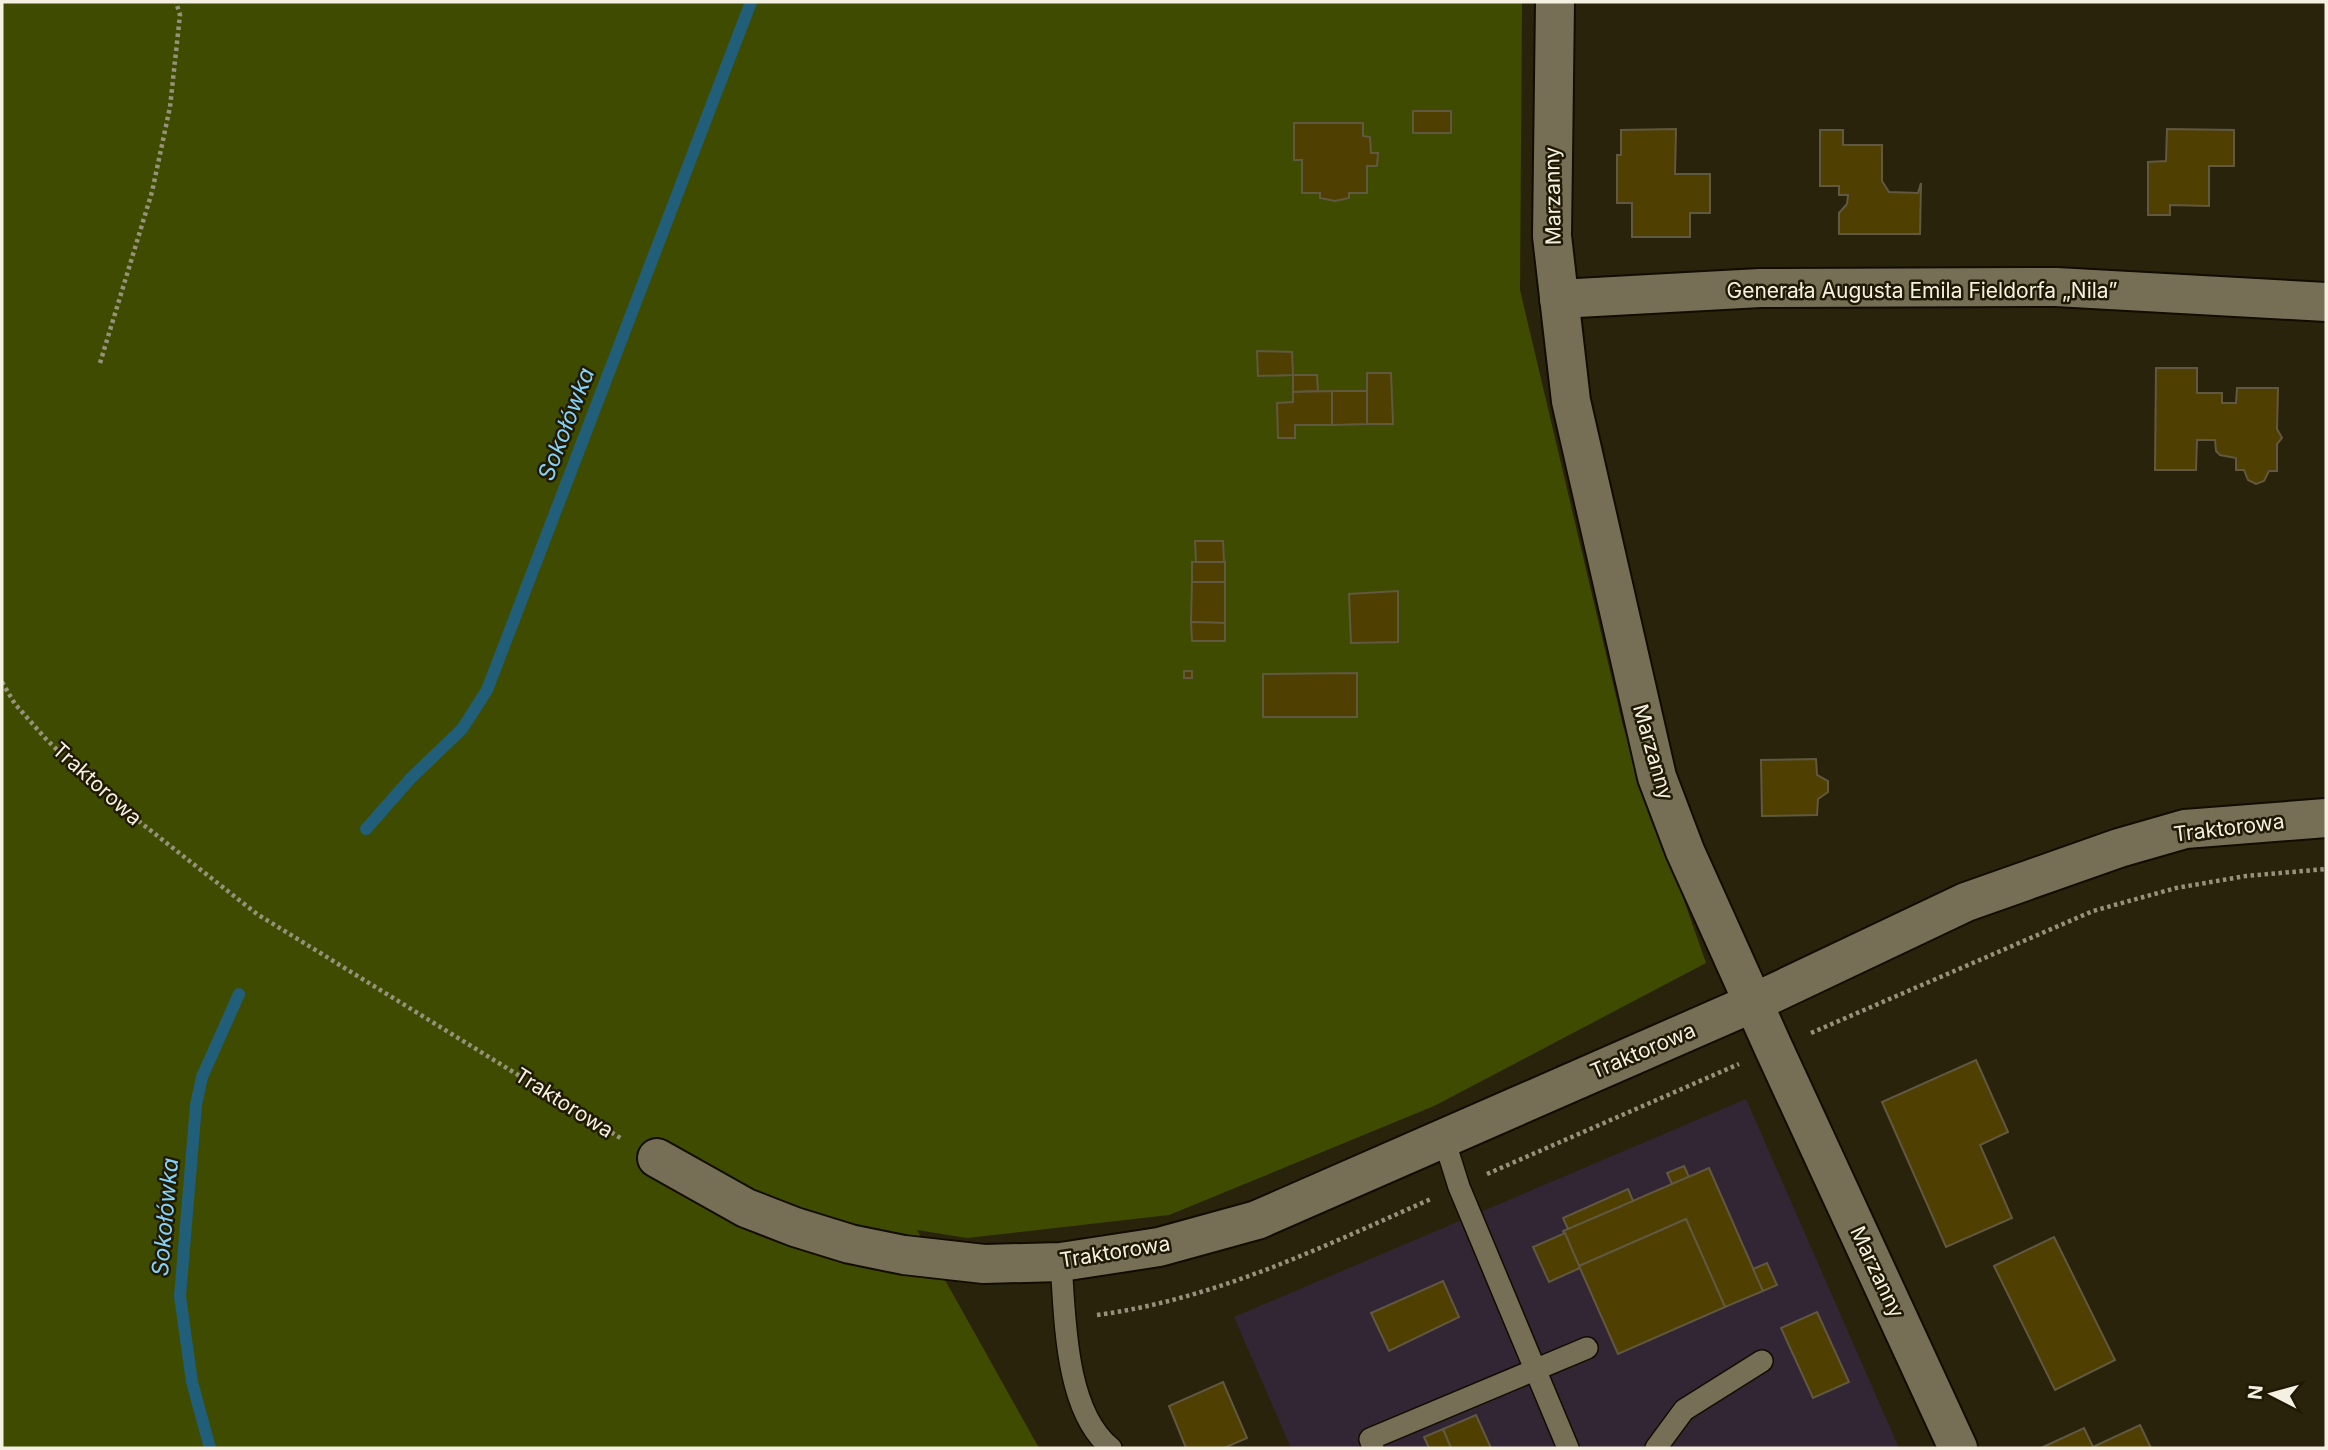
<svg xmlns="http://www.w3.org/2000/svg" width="2328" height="1450" font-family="Inter,sans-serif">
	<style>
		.industrial { fill: #322634 }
		.green { fill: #3f4c00 }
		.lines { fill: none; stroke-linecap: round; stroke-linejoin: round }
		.stream { stroke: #205e79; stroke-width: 12 }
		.building { fill: #4f3f01; stroke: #605840; stroke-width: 2 }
		.lane-casing { stroke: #120c00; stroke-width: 24 }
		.street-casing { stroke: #120c00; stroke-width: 42 }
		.path { stroke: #97927e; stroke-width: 4.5; stroke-dasharray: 3.5 3.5; stroke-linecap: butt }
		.lane { stroke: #776f55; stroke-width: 21 }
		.street { stroke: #776f55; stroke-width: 38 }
		.labels { text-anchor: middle; stroke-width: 5; stroke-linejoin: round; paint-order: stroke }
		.street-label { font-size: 21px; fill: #f5f1e2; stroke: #201903 }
		.water-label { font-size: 23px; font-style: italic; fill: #85d2f9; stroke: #201903 }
	</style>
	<rect width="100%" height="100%" fill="#2a230b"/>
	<path class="industrial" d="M1746 1099 1899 1448H1291L1234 1317Z"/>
	<path class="green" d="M2 2H1522L1520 290 1623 726 1706 963 1434 1106 1169 1215 967 1238 917 1230 1039 1448H2Z"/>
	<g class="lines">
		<g class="stream">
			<path d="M366 829 411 778 462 729 487 690 751 2"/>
			<path d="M210 1448 192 1382 180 1296 196 1105 202 1077 239 994"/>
		</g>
	</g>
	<g class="building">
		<rect x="1413" y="111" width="38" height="22"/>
		<path d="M1294 123H1363V136L1370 137 1371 153H1378L1377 166H1367V193H1349V198L1335 201 1320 198V193H1302V160H1294Z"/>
		<path d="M1676 129 1675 174H1710V213H1690V237H1632V203H1617V155H1621V130Z"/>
		<path d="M2167 129 2234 130V166H2209V206L2170 205V215H2148V162L2166 161Z"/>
		<path d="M1820 130H1843V145H1882V181L1889 192 1918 193 1921 183 1920 234H1839V213L1847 204 1848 195H1839V186H1820Z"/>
		<path d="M1257 351 1292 352 1293 375 1258 376Z"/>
		<path d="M2156 368H2197V393H2222V403H2236L2237 388H2278L2277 429 2282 438 2277 444V471H2269L2264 481 2256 484 2248 480 2244 470H2236V458L2220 455 2216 451 2215 440H2197L2196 470H2155Z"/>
		<path d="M1367 373H1391L1393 424H1367Z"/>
		<path d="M1293 375H1317L1318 391 1293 392Z"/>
		<path d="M1332 391H1367V424L1332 425Z"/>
		<path d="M1332 391V425H1295V438H1278L1277 403 1293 402V392Z"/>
		<path d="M1195 541H1223L1224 562H1196Z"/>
		<rect x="1192" y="562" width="33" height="20"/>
		<path d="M1192 582H1225V623L1191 622Z"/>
		<path d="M1398 591V642L1351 643 1349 594Z"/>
		<path d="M1191 622 1225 623V641H1192Z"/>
		<rect x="1184" y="671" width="8" height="7"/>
		<path d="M1357 673V717H1263V674Z"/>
		<path d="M1816 759 1817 775 1828 781V792L1818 799 1817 815 1762 816 1761 760Z"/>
		<path d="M1976 1060 2008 1132 1980 1145 2012 1218 1946 1247 1882 1102Z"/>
		<path d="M1684 1166 1689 1177 1672 1184 1667 1173Z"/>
		<path d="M1709 1168 1763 1291 1725 1307 1686 1219 1579 1266 1563 1231Z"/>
		<path d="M1628 1189 1633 1201 1568 1229 1563 1218Z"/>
		<path d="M1686 1219 1725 1307 1618 1354 1579 1266Z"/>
		<path d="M1565 1233 1580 1268 1549 1282 1533 1247Z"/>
		<path d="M2054 1237 2115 1360 2055 1390 1994 1266Z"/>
		<path d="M1767 1263 1777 1285 1763 1291 1753 1269Z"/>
		<path d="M1443 1281 1459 1317 1389 1351 1371 1313Z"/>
		<path d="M1817 1312 1849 1382 1813 1398 1781 1328Z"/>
		<path d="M1223 1382 1247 1438 1224 1448H1186L1169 1406Z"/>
		<path d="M1476 1415 1491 1448H1451L1443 1429Z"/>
		<path d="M2140 1425 2151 1448H2041L2084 1428 2093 1447Z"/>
		<path d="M1443 1429 1451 1448H1429L1424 1437Z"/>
	</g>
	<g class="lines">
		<g class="lane-casing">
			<g id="lane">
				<path d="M1443 1136 1459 1187 1568 1448"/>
				<path d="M1061 1262C1065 1318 1065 1411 1111 1448"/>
				<path d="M1373 1448 1370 1439 1587 1348"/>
				<path d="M1656 1448 1684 1410 1762 1361"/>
			</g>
		</g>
		<g class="street-casing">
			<g id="street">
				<path d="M1555 2 1552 236 1571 401 1657 777 1685 851 1774 1049 1958 1448"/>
				<path d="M1559 299 1760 288 2056 287 2326 302"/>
				<path d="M657 1158 746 1208 795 1227 850 1244 904 1255 984 1264 1061 1262 1159 1247 1257 1220 1755 1002 1966 902 2119 848 2185 829 2326 818"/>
			</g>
		</g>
		<g class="path">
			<path d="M100 363 152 192 170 107 180 15 176 2"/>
			<path d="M2 682 15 704 46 739 94 786 257 914 622 1139"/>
			<path d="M1811 1033 2093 911 2176 888 2246 876 2326 869"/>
			<path d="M1487 1174 1739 1064"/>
			<path d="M1097 1315C1216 1299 1322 1247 1431 1199"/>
		</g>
		<use href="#lane" class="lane"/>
		<use href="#street" class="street"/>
	</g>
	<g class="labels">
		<g class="street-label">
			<text transform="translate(1553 196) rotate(-91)" y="7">Marzanny</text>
			<text x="1922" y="298">Generała Augusta Emila Fieldorfa „Nila”</text>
			<text transform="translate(1653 752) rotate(74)" y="7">Marzanny</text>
			<text transform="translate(97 784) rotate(42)" y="7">Traktorowa</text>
			<text transform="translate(2229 828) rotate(-7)" y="7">Traktorowa</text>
			<text transform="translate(1643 1051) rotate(-23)" y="7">Traktorowa</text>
			<text transform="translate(564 1103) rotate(32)" y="7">Traktorowa</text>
			<text transform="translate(1115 1252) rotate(-9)" y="7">Traktorowa</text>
			<text transform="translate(1877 1272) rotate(65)" y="7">Marzanny</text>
		</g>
		<g class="water-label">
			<text transform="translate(566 424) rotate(-69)" y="8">Sokołówka</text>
			<text transform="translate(165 1217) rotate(-85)" y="8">Sokołówka</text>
		</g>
	</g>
	<rect width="2328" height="1450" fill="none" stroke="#f5f1e2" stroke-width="7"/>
	<g transform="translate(2272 1394) rotate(276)" stroke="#201903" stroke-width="5" paint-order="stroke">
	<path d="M0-5L12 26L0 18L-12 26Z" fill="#f5f1e2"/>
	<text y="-10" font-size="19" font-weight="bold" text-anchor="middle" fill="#f5f1e2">N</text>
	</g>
</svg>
